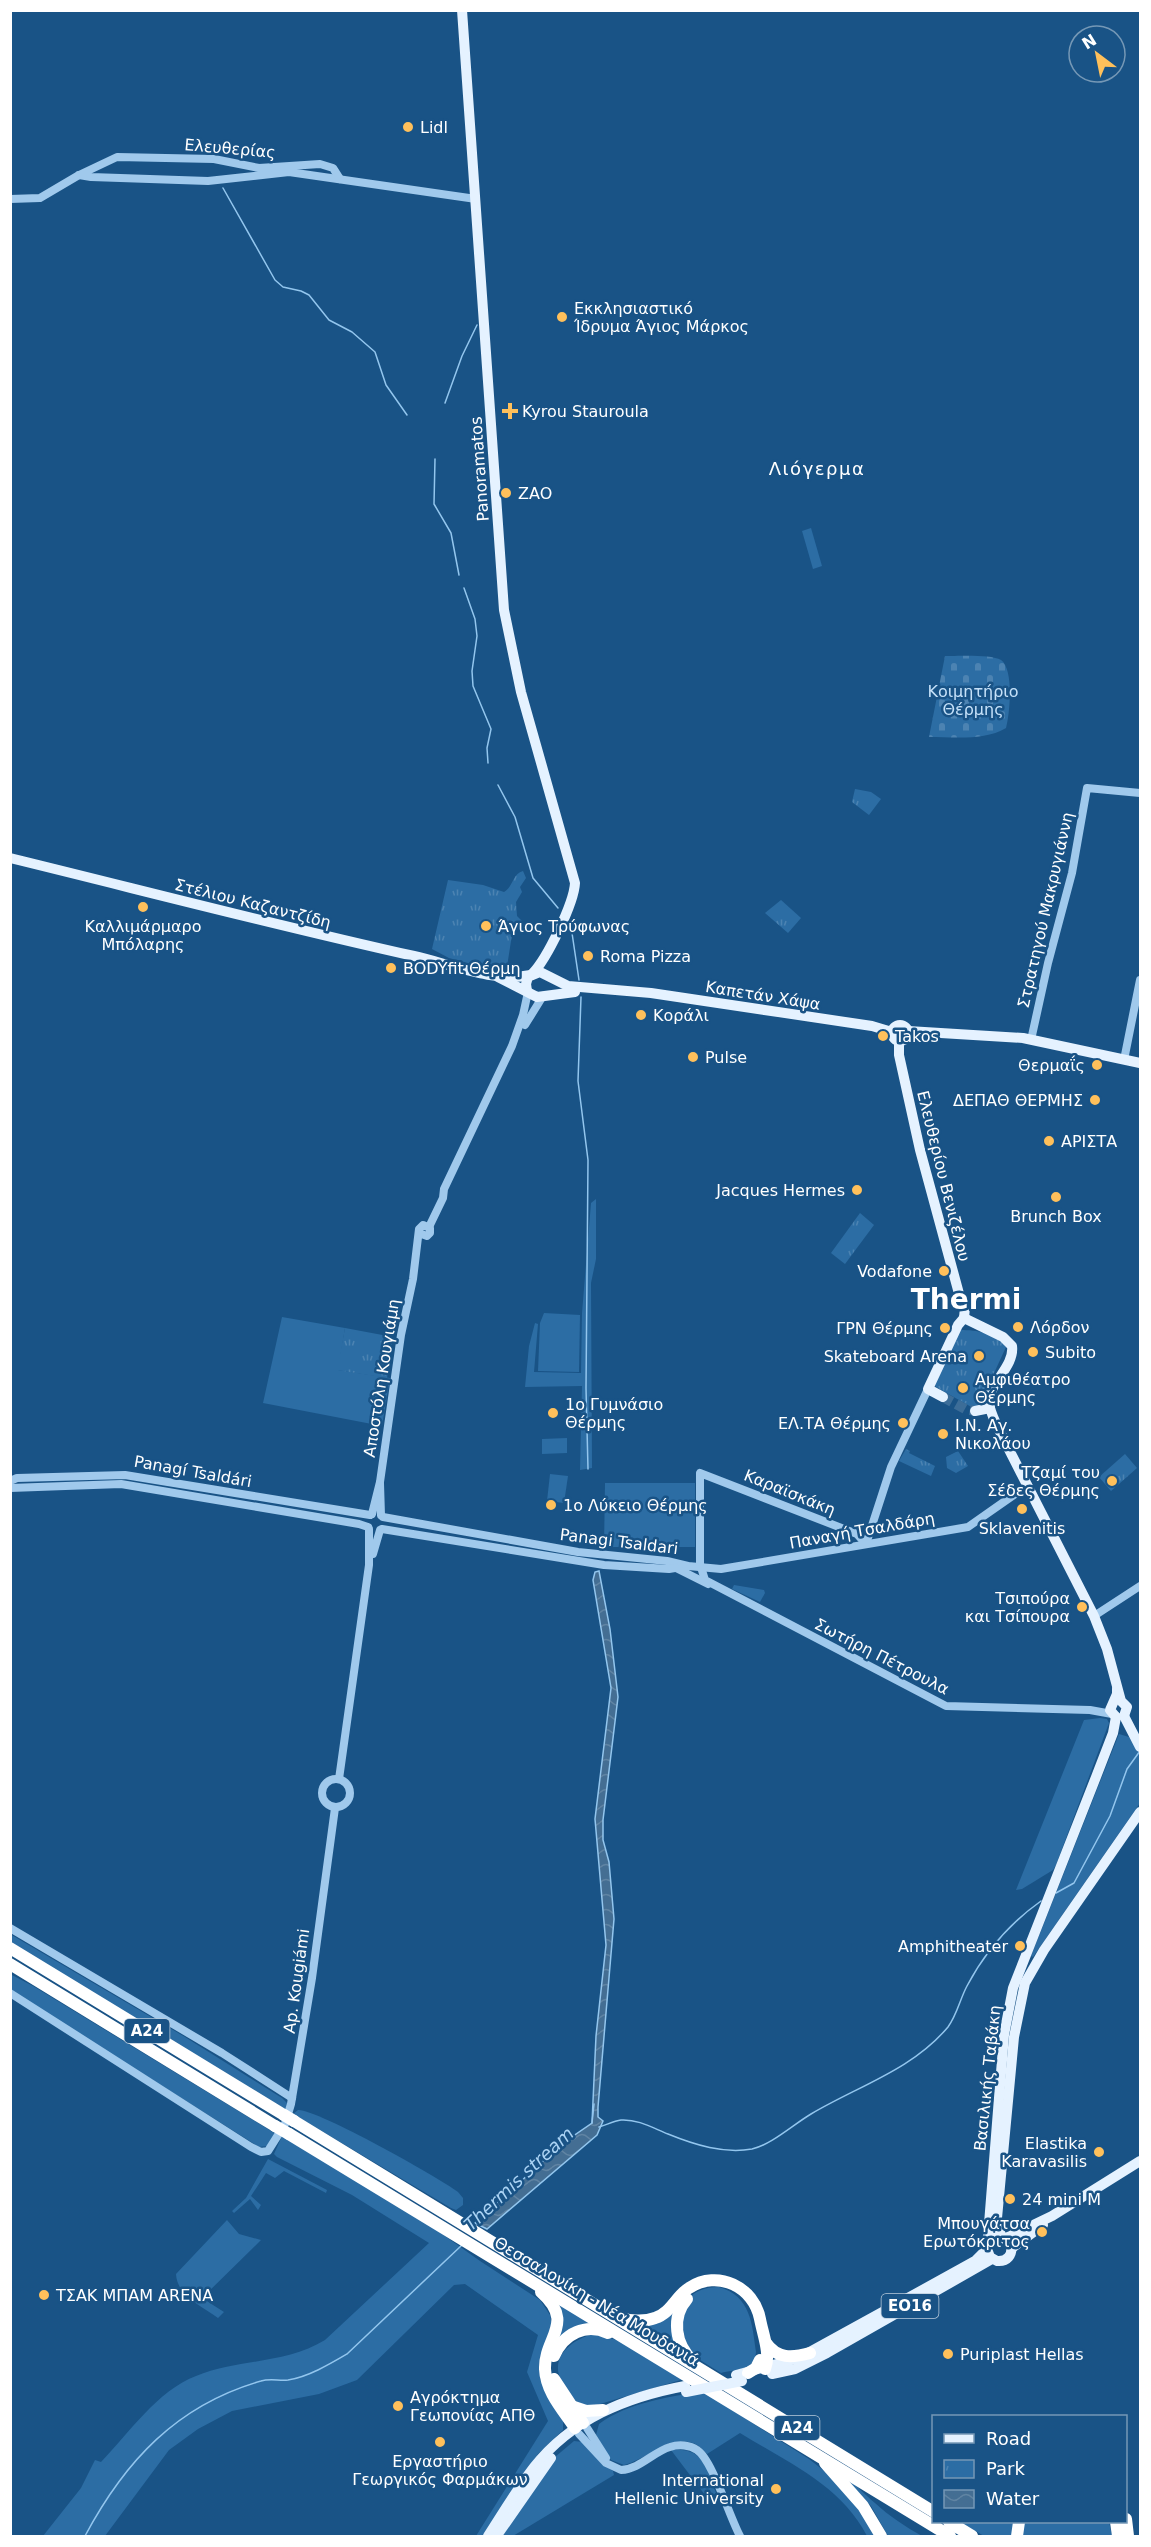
<svg xmlns="http://www.w3.org/2000/svg" width="1151" height="2547" font-family="'DejaVu Sans',sans-serif">
	<style>
		.green { fill: #2c6da4 }
		.cemetery { fill: url(#cemetery-stones) }
		.park { fill: url(#park-tufts) }
		.water { fill: url(#water-waves); stroke: #93c6ee; stroke-width: 1.5 }
		.lines { fill: none; stroke-linecap: round; stroke-linejoin: round }
		.stream { stroke: #93c6ee; stroke-width: 1.5 }
		.major-tunnel { stroke: #3c6d98; stroke-width: 10; stroke-dasharray: 10 5; stroke-linecap: butt }
		.minor { stroke: #a0c9ec; stroke-width: 8 }
		.major { stroke: #e5f2ff; stroke-width: 10 }
		.highway { stroke: #fff; stroke-width: 12 }
		.major-bridge { stroke: #e5f2ff; stroke-width: 10 }
		.highway-bridge { stroke: #fff; stroke-width: 12 }
		.poi-dot { fill: #ffc05b; stroke: #195386; stroke-width: 2 }
		.labels { text-anchor: middle; stroke-width: 5; stroke-linejoin: round; paint-order: stroke }
		.shield { fill: #195386; stroke: #bacbdb; stroke-width: 1.5 }
		.shield-label { font-size: 15px; font-weight: bold; fill: #fff }
		.poi-label { font-size: 16px; fill: #fff; stroke: #195386; text-anchor: start }
		.street-label { font-size: 16px; fill: #fff; stroke: #195386 }
		.park-label { font-size: 16px; fill: #c5e1f9; stroke: #195386 }
		.neighbourhood-label { font-size: 18px; letter-spacing: 1.5px; fill: #fff; stroke: #195386 }
		.water-label { font-size: 18px; font-style: italic; fill: #abd3f4; stroke: #195386 }
		.town-label { font-size: 28px; font-weight: bold; fill: #fff; stroke: #195386 }
	</style>
	<defs>
		<pattern id="cemetery-stones" width="16" height="16" patternUnits="userSpaceOnUse" patternTransform="scale(1.5)"><rect width="16" height="16" fill="#2c6da4"/><path d="M2 7V4a2 2 0 0 1 4 0v3zM10 15v-3a2 2 0 0 1 4 0v3z" fill="#4c83b2"/></pattern>
		<pattern id="park-tufts" width="24" height="20" patternUnits="userSpaceOnUse" patternTransform="scale(1.5)"><rect width="24" height="20" fill="#2c6da4"/><path d="M3 7l-1-3M5 7V3M7 7l1-3M15 17l-1-3M17 17v-4M19 17l1-3" fill="none" stroke="#4c83b2"/></pattern>
		<pattern id="water-waves" width="16" height="10" patternUnits="userSpaceOnUse" patternTransform="scale(1.5)"><rect width="16" height="10" fill="#446e93"/><path d="M0 5q4-4 8 0t8 0" fill="none" stroke="#6084a3"/></pattern>
	</defs>
	<rect width="100%" height="100%" fill="#195386"/>
	<g class="green">
		<path d="M811 528 822 566 813 569 802 531Z"/>
		<path d="M596 1199V1259L591 1283 592 1468 580 1470 582 1386 525 1387 529 1346 535 1323 538 1324 534 1372 581 1373 582 1313 591 1203Z"/>
		<path d="M544 1313 580 1315 579 1372 538 1371 540 1323Z"/>
		<path d="M282 1317 345 1328 338 1370 390 1378 382 1426 263 1403Z"/>
		<path d="M567 1438V1453L542 1454V1439Z"/>
		<path d="M550 1474 568 1476 564 1503 547 1501Z"/>
		<path d="M605 1483H695V1547H604Z"/>
		<path d="M734 1585 764 1590 765 1593 760 1602 732 1589Z"/>
		<path d="M1100 1718 1107 1719 1109 1723 1056 1865 1053 1870 1022 1889 1016 1890 1084 1720Z"/>
		<path d="M1119 1734 1129 1737 1140 1755V1803L1033 1957 1031 1956Z"/>
		<path d="M10 1934 185 2037 282 2098 288 2104V2111L11 1943Z"/>
		<path d="M10 1974 33 1986 276 2134 268 2146 259 2147 11 1991Z"/>
		<path d="M298 2110C317 2109 438 2177 458 2192L463 2198V2205L456 2210 451 2208 293 2114Z"/>
		<path d="M282 2136 438 2231 480 2261 540 2300 550 2315 552 2324 540 2358V2379L563 2421V2430L538 2454 482 2536H476L548 2421 527 2372 538 2335 465 2284 454 2285 357 2380 319 2394 232 2411 198 2429 169 2450 105 2536H43L81 2488 95 2460 101 2462C130 2432 157 2391 196 2376 238 2359 286 2364 325 2340L429 2243 352 2195 277 2157 274 2154Z"/>
		<path d="M268 2159 327 2190 326 2193 284 2171 275 2178 266 2173 251 2196 261 2205 258 2210 250 2199 234 2213 232 2211 246 2198Z"/>
		<path d="M227 2220 239 2234 261 2240 202 2298 224 2312 218 2318C202 2306 177 2296 176 2274Z"/>
		<path d="M719 2287C751 2296 752 2324 756 2352 755 2371 735 2369 721 2373 710 2366 694 2358 687 2347 685 2343 685 2337 684 2333 677 2306 689 2287 719 2287Z"/>
		<path d="M683 2298 681 2348 636 2320H645Z"/>
		<path d="M558 2304 598 2325 556 2343Z"/>
		<path d="M593 2334C627 2339 655 2361 684 2379L590 2407 578 2404C572 2396 561 2385 559 2375 553 2353 575 2339 593 2334Z"/>
		<path d="M702 2391 809 2459 828 2474 844 2488 878 2536H867C841 2485 787 2462 740 2433L707 2454C683 2423 651 2458 624 2465L611 2460 596 2435 599 2424C629 2402 666 2398 702 2391Z"/>
		<path d="M574 2441 583 2442 603 2464 613 2471 614 2475 513 2536H499L555 2457Z"/>
		<path d="M671 2450C704 2447 706 2467 716 2493L708 2499Z"/>
		<path d="M845 2478C857 2485 864 2494 875 2503 889 2516 906 2527 922 2536H888L871 2506Z"/>
		<path d="M960 2522H1016L1014 2536H984Z"/>
		<path d="M1023 2522H1109L1112 2535 1111 2536H1021Z"/>
	</g>
	<path class="cemetery" d="M945 656C958 656 991 654 1001 660 1014 669 1010 714 1006 728 984 741 954 737 929 737Z"/>
	<g class="park">
		<path d="M855 789 871 792 881 799 869 815 852 802Z"/>
		<path d="M523 871 526 878 520 887 522 892 516 902 517 916 523 922V929L513 928 506 973 449 958 432 949 448 880 483 885 504 892C514 886 512 874 523 871Z"/>
		<path d="M781 900 801 918 788 933 765 913Z"/>
		<path d="M860 1213 874 1225 845 1264 831 1253Z"/>
		<path d="M345 1328 393 1337 387 1378 337 1370Z"/>
		<path d="M960 1330C977 1330 995 1333 1006 1347L978 1408 975 1409 936 1387 934 1384Z"/>
		<path d="M906 1449 910 1451 909 1453 935 1466 931 1476 899 1461Z"/>
		<path d="M958 1451 968 1466 956 1473 947 1468 946 1457Z"/>
		<path d="M1125 1454 1137 1468 1111 1491 1099 1477Z"/>
	</g>
	<path class="water" d="M599 1571 610 1629 618 1697 603 1820V1840L609 1862 614 1919 598 2107V2117L603 2121 597 2135 487 2229 475 2223 563 2143 592 2123 596 2036 606 1945 595 1819 611 1688 593 1580 595 1572Z"/>
	<g class="lines">
		<g class="stream">
			<path d="M223 188 275 280 283 287 301 291 309 295 329 320 352 332 375 352 386 385 407 415"/>
			<path d="M445 403 462 356 477 325"/>
			<path d="M435 459 434 504 451 533 459 575"/>
			<path d="M464 588 475 619 477 636 472 671 473 686 491 729 487 748 488 763"/>
			<path d="M498 785 515 817 533 878 558 908"/>
			<path d="M572 933 579 980"/>
			<path d="M581 997 578 1081 588 1160 586 1388 588 1469"/>
			<path d="M1056 1893 1074 1883 1110 1816 1127 1769 1140 1751"/>
			<path d="M592 2123 594 2104"/>
			<path d="M599 2127C606 2125 614 2121 621 2120 638 2119 653 2128 668 2134 695 2145 724 2154 752 2149 771 2145 794 2124 811 2114 858 2086 912 2070 948 2027 957 2015 960 1999 967 1986 985 1952 1010 1923 1041 1901"/>
			<path d="M85 2536C125 2461 177 2405 261 2381 270 2378 279 2381 288 2380 308 2377 330 2364 347 2354L462 2245"/>
		</g>
		<path class="major-tunnel" d="M943 1397 965 1409 975 1411"/>
		<g class="minor">
			<path d="M79 175 91 177 208 181 289 172 476 199"/>
			<path d="M10 199 40 198 79 175 117 157 214 159 259 168 320 164 333 168 340 179"/>
			<path d="M525 1025 543 996"/>
			<path d="M1031 1040 1048 963 1072 873 1087 788 1140 793"/>
			<path d="M1124 1060 1140 980"/>
			<path d="M429 1227 443 1198 444 1189 512 1046 523 1015 528 992"/>
			<path d="M928 1389 891 1467 866 1544 857 1534 700 1473V1564L705 1580 946 1706 1090 1710 1112 1714"/>
			<path d="M10 1481 17 1478 125 1475 370 1515"/>
			<path d="M380 1483 381 1515"/>
			<path d="M10 1488 121 1484 359 1524 368 1527"/>
			<path d="M372 1514 380 1482 401 1335 413 1279 419 1229 423 1225 430 1228V1233L427 1236 419 1233"/>
			<path d="M383 1517 578 1552 667 1561 688 1566 721 1569 968 1527 1028 1485"/>
			<path d="M382 1529 604 1565 669 1569 687 1566"/>
			<path d="M373 1554 380 1530"/>
			<path d="M676 1568 708 1584"/>
			<path d="M1094 1616 1140 1586"/>
			<circle cx="336" cy="1793" r="14"/>
			<path d="M339 1779 369 1565V1529"/>
			<path d="M10 1928 222 2053 292 2098"/>
			<path d="M10 1993 251 2147 261 2152 268 2151 285 2124 291 2104 312 1978 335 1808"/>
			<path d="M587 2428 606 2458"/>
			<path d="M579 2434 606 2463 621 2470C640 2469 653 2452 670 2447 679 2444 690 2445 697 2450 712 2459 730 2518 740 2536"/>
		</g>
		<g class="major">
			<path d="M462 10 504 610 521 692 575 883C574 903 547 959 532 974"/>
			<path d="M10 858C145 891 279 926 414 956 450 964 494 983 531 975"/>
			<path d="M498 977 537 997 575 992"/>
			<path d="M527 991 526 984 528 977 540 972 568 986 651 993 872 1026 892 1032"/>
			<circle cx="900" cy="1033" r="8"/>
			<path d="M908 1031 1023 1038 1140 1063"/>
			<path d="M899 1041V1055L920 1150 961 1301 965 1307 964 1318"/>
			<path d="M964 1318 1003 1337 1012 1346C1015 1367 987 1385 989 1403 990 1411 994 1419 997 1426L1094 1616 1107 1649 1121 1701 1127 1707 1124 1716"/>
			<path d="M943 1397 928 1389 958 1325 964 1318"/>
			<path d="M975 1411 990 1408"/>
			<path d="M1124 1716 1140 1747"/>
			<path d="M1116 1717 1110 1710 1117 1694V1689"/>
			<path d="M1001 2236 997 2218 1014 2037 1025 1983 1044 1950 1140 1812"/>
			<path d="M1006 2238 1052 2216 1140 2161"/>
			<path d="M987 2245 993 2238 1003 2237 1011 2245C1013 2255 1007 2262 997 2261L990 2257 987 2249 1004 2035 1013 1988 1096 1777 1113 1733 1116 1717"/>
			<path d="M1012 2248 1043 2225"/>
			<path d="M772 2374 795 2369 827 2353 992 2259"/>
			<path d="M736 2375 799 2358 975 2261 987 2249"/>
			<path d="M498 2534 551 2458"/>
			<path d="M488 2536C503 2513 517 2489 534 2467 572 2419 626 2397 685 2386"/>
		</g>
		<g class="highway">
			<path d="M10 1948 284 2115"/>
			<path d="M10 1964 275 2126"/>
			<path d="M294 2121 934 2512"/>
			<path d="M289 2134 950 2536"/>
			<path d="M541 2292C576 2323 544 2337 545 2369 546 2392 563 2410 575 2428"/>
			<path d="M687 2299C671 2317 675 2345 693 2361"/>
			<path d="M619 2317C629 2321 644 2322 655 2318 671 2313 676 2296 689 2288 718 2269 754 2287 760 2319 763 2335 771 2354 765 2369"/>
			<path d="M766 2343C777 2359 792 2358 810 2353"/>
			<path d="M554 2356C564 2333 586 2323 608 2333"/>
			<path d="M748 2373 756 2368 760 2360"/>
			<path d="M554 2379 583 2423"/>
			<path d="M571 2406 586 2411 603 2410"/>
			<path d="M825 2463 863 2506 881 2536"/>
			<path d="M1126 2519 1128 2536"/>
			<path d="M949 2522 972 2536"/>
			<path d="M1116 2522 1118 2536"/>
			<path d="M1017 2536 1019 2522"/>
		</g>
		<path class="major-bridge" d="M686 2392 742 2381"/>
		<g class="highway-bridge">
			<path d="M284 2115 294 2121"/>
			<path d="M275 2126 289 2134"/>
		</g>
	</g>
	<g class="poi-dot">
		<circle cx="408" cy="127" r="6"/>
		<circle cx="562" cy="317" r="6"/>
		<path d="M507 402h6v6h6v6h-6v6h-6v-6h-6v-6h6z"/>
		<circle cx="506" cy="493" r="6"/>
		<circle cx="143" cy="907" r="6"/>
		<circle cx="486" cy="926" r="6"/>
		<circle cx="588" cy="956" r="6"/>
		<circle cx="391" cy="968" r="6"/>
		<circle cx="641" cy="1015" r="6"/>
		<circle cx="883" cy="1036" r="6"/>
		<circle cx="693" cy="1057" r="6"/>
		<circle cx="1097" cy="1065" r="6"/>
		<circle cx="1095" cy="1100" r="6"/>
		<circle cx="1049" cy="1141" r="6"/>
		<circle cx="857" cy="1190" r="6"/>
		<circle cx="1056" cy="1197" r="6"/>
		<circle cx="944" cy="1271" r="6"/>
		<circle cx="1018" cy="1327" r="6"/>
		<circle cx="945" cy="1328" r="6"/>
		<circle cx="1033" cy="1352" r="6"/>
		<circle cx="979" cy="1356" r="6"/>
		<circle cx="963" cy="1388" r="6"/>
		<circle cx="553" cy="1413" r="6"/>
		<circle cx="903" cy="1423" r="6"/>
		<circle cx="943" cy="1434" r="6"/>
		<circle cx="1112" cy="1481" r="6"/>
		<circle cx="551" cy="1505" r="6"/>
		<circle cx="1022" cy="1509" r="6"/>
		<circle cx="1082" cy="1607" r="6"/>
		<circle cx="1020" cy="1946" r="6"/>
		<circle cx="1099" cy="2152" r="6"/>
		<circle cx="1010" cy="2199" r="6"/>
		<circle cx="1042" cy="2232" r="6"/>
		<circle cx="44" cy="2295" r="6"/>
		<circle cx="948" cy="2354" r="6"/>
		<circle cx="398" cy="2406" r="6"/>
		<circle cx="440" cy="2442" r="6"/>
		<circle cx="776" cy="2489" r="6"/>
	</g>
	<g class="labels">
		<g class="shield">
			<rect x="124.5" y="2019" width="45" height="24" rx="4.5"/>
			<rect x="881.5" y="2294" width="57" height="24" rx="4.5"/>
			<rect x="774.5" y="2416" width="45" height="24" rx="4.5"/>
		</g>
		<g class="shield-label">
			<text x="147" y="2036">Α24</text>
			<text x="910" y="2311">ΕΟ16</text>
			<text x="797" y="2433">Α24</text>
		</g>
		<g class="poi-label">
			<text x="420" y="133">Lidl</text>
			<text x="574" y="314">Εκκλησιαστικό<tspan x="574" dy="18">Ίδρυμα Άγιος Μάρκος</tspan></text>
			<text x="522" y="417">Kyrou Stauroula</text>
			<text x="518" y="499">ZAO</text>
			<text x="143" y="932" text-anchor="middle">Καλλιμάρμαρο<tspan x="143" dy="18">Μπόλαρης</tspan></text>
			<text x="498" y="932">Άγιος Τρύφωνας</text>
			<text x="600" y="962">Roma Pizza</text>
			<text x="403" y="974">BODYfit Θέρμη</text>
			<text x="653" y="1021">Κοράλι</text>
			<text x="895" y="1042">Takos</text>
			<text x="705" y="1063">Pulse</text>
			<text x="1085" y="1071" text-anchor="end">Θερμαΐς</text>
			<text x="1083" y="1106" text-anchor="end">ΔΕΠΑΘ ΘΕΡΜΗΣ</text>
			<text x="1061" y="1147">ΑΡΙΣΤΑ</text>
			<text x="845" y="1196" text-anchor="end">Jacques Hermes</text>
			<text x="1056" y="1222" text-anchor="middle">Brunch Box</text>
			<text x="932" y="1277" text-anchor="end">Vodafone</text>
			<text x="1030" y="1333">Λόρδον</text>
			<text x="933" y="1334" text-anchor="end">ΓΡΝ Θέρμης</text>
			<text x="1045" y="1358">Subito</text>
			<text x="967" y="1362" text-anchor="end">Skateboard Arena</text>
			<text x="975" y="1385">Αμφιθέατρο<tspan x="975" dy="18">Θέρμης</tspan></text>
			<text x="565" y="1410">1ο Γυμνάσιο<tspan x="565" dy="18">Θέρμης</tspan></text>
			<text x="891" y="1429" text-anchor="end">ΕΛ.ΤΑ Θέρμης</text>
			<text x="955" y="1431">Ι.Ν. Αγ.<tspan x="955" dy="18">Νικολάου</tspan></text>
			<text x="1100" y="1478" text-anchor="end">Τζαμί του<tspan x="1100" dy="18">Σέδες Θέρμης</tspan></text>
			<text x="563" y="1511">1ο Λύκειο Θέρμης</text>
			<text x="1022" y="1534" text-anchor="middle">Sklavenitis</text>
			<text x="1070" y="1604" text-anchor="end">Τσιπούρα<tspan x="1070" dy="18">και Τσίπουρα</tspan></text>
			<text x="1008" y="1952" text-anchor="end">Amphitheater</text>
			<text x="1087" y="2149" text-anchor="end">Elastika<tspan x="1087" dy="18">Karavasilis</tspan></text>
			<text x="1022" y="2205">24 mini M</text>
			<text x="1030" y="2229" text-anchor="end">Μπουγάτσα<tspan x="1030" dy="18">Ερωτόκριτος</tspan></text>
			<text x="56" y="2301">ΤΣΑΚ ΜΠΑΜ ARENA</text>
			<text x="960" y="2360">Puriplast Hellas</text>
			<text x="410" y="2403">Αγρόκτημα<tspan x="410" dy="18">Γεωπονίας ΑΠΘ</tspan></text>
			<text x="440" y="2467" text-anchor="middle">Εργαστήριο<tspan x="440" dy="18">Γεωργικός Φαρμάκων</tspan></text>
			<text x="764" y="2486" text-anchor="end">International<tspan x="764" dy="18">Hellenic University</tspan></text>
		</g>
		<g class="street-label">
			<text transform="translate(230 148) rotate(5)" y="6">Ελευθερίας</text>
			<text transform="translate(479 469) rotate(-94)" y="6">Panoramatos</text>
			<text transform="translate(253 903) rotate(14)" y="6">Στέλιου Καζαντζίδη</text>
			<text transform="translate(1045 910) rotate(-77)" y="6">Στρατηγού Μακρυγιάννη</text>
			<text transform="translate(763 995) rotate(9)" y="6">Καπετάν Χάψα</text>
			<text transform="translate(944 1176) rotate(76)" y="6">Ελευθερίου Βενιζέλου</text>
			<text transform="translate(381 1378) rotate(-81)" y="6">Αποστόλη Κουγιάμη</text>
			<text transform="translate(193 1471) rotate(10)" y="6">Panagí Tsaldári</text>
			<text transform="translate(790 1492) rotate(22)" y="6">Καραϊσκάκη</text>
			<text transform="translate(862 1530) rotate(-10)" y="6">Παναγή Τσαλδάρη</text>
			<text transform="translate(619 1541) rotate(7)" y="6">Panagi Tsaldari</text>
			<text transform="translate(882 1656) rotate(27)" y="6">Σωτήρη Πέτρουλα</text>
			<text transform="translate(296 1981) rotate(-82)" y="6">Ap. Kougiámi</text>
			<text transform="translate(987 2078) rotate(-84)" y="6">Βασιλικής Ταβάκη</text>
			<text transform="translate(597 2301) rotate(31)" y="6">Θεσσαλονίκη - Νέα Μουδανιά</text>
		</g>
		<g class="park-label">
			<text x="973" y="697">Κοιμητήριο<tspan x="973" dy="18">Θέρμης</tspan></text>
		</g>
		<g class="neighbourhood-label">
			<text x="817" y="475">Λιόγερμα</text>
		</g>
		<g class="water-label">
			<text transform="translate(519 2179) rotate(-43)" y="6">Thermis stream</text>
		</g>
		<g class="town-label">
			<text x="966" y="1309">Thermi</text>
		</g>
	</g>
	<rect width="1151" height="2547" fill="none" stroke="#ffffff" stroke-width="24"/>
	<rect x="932" y="2415" width="195" height="108" fill="#195386" stroke="#7598b6" stroke-width="1.5"/>
	<rect x="944" y="2434" width="30" height="9" fill="#e5f2ff" stroke="#7598b6" stroke-width="1.5"/>
	<text x="986" y="2445" font-size="18" fill="#ffffff">Road</text>
	<rect x="944" y="2460" width="30" height="18" fill="url(#park-tufts)" stroke="#7598b6" stroke-width="1.5"/>
	<text x="986" y="2475" font-size="18" fill="#ffffff">Park</text>
	<rect x="944" y="2490" width="30" height="18" fill="url(#water-waves)" stroke="#7598b6" stroke-width="1.5"/>
	<text x="986" y="2505" font-size="18" fill="#ffffff">Water</text>
	<g transform="translate(1097 54) rotate(328)"><circle r="28" fill="#195386" stroke="#7598b6" stroke-width="1.5"/>
	<path d="M0-4.5L10 22L0 15L-10 22Z" fill="#ffc05b"/>
	<text y="-9" font-size="16" font-weight="bold" text-anchor="middle" fill="#ffffff">N</text>
	</g>
</svg>
